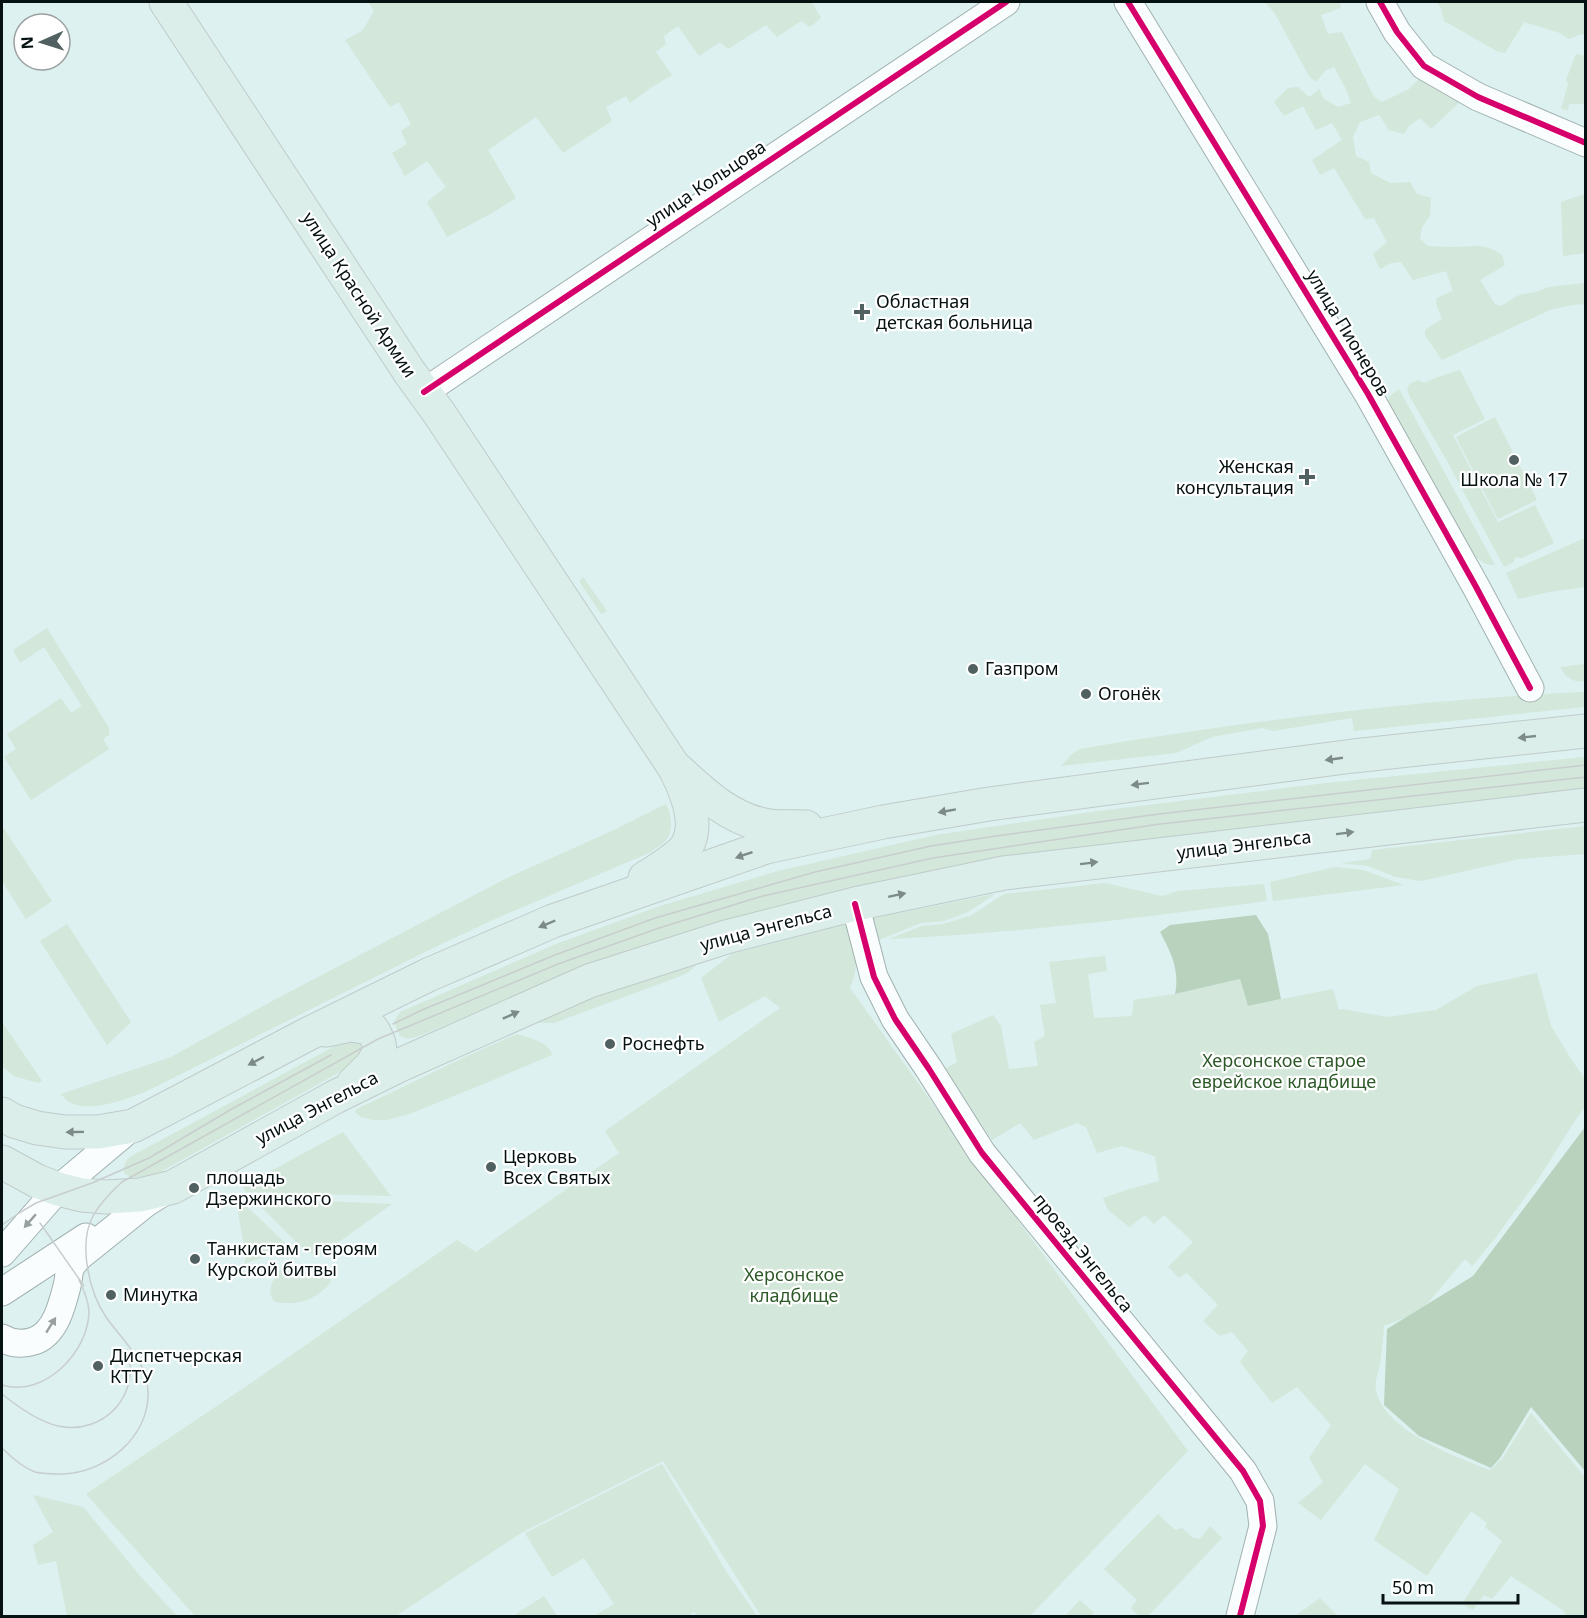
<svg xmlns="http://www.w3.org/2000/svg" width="1587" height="1618" font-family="'Noto Sans',sans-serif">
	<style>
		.green { fill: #d3e7da }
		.forest { fill: #b8d2be }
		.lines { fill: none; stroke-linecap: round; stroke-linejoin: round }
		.minor-casing { stroke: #a1b1b1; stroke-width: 29 }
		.major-casing { stroke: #c0cbca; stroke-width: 35 }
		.minor { stroke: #fafdfd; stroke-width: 27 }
		.major { stroke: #dceeea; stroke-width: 33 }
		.tram { stroke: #c8cece; stroke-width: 1.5 }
		.cycleway-casing { stroke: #fff; stroke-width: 10 }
		.cycleway { stroke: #d6006c; stroke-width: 6 }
		.oneway { fill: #7c8b89 }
		.oneway2 { fill: #989f9f }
		.poi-dot { fill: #516060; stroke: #fff; stroke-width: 2 }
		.labels { text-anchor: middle; stroke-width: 4.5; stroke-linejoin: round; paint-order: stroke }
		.street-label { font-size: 18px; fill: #061212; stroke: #fff }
		.poi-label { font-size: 18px; fill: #061212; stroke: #fff; text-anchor: start }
		.park-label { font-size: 18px; fill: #2d5929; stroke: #fff }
	</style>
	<rect width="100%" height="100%" fill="#dcf1f0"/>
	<g class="green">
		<path d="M368 2H812L821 18 810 27 801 21 777 37 766 25 728 49 720 42 699 56 678 26 664 36 666 44 656 52 672 75 652 87 630 103 626 96 606 107 612 121 563 153 536 117 488 150 516 198 492 213 447 237 427 202 446 187 427 161 405 176 392 153 407 144 401 131 411 124 399 102 390 107 345 40 362 31 374 11Z"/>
		<path d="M1264 2H1340L1341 8 1321 15 1328 34 1342 32 1374 97 1382 102 1409 89 1420 78 1461 101 1431 129 1420 118 1409 126 1404 134 1389 130 1379 115 1360 122 1353 137 1356 156 1369 162 1371 173 1390 183 1410 182 1417 194 1431 198 1430 216 1422 227 1420 239 1428 246 1449 247 1480 246 1492 249 1502 255 1505 265 1480 280 1495 304 1501 306 1519 295 1536 292 1549 287 1585 283V304L1572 305 1550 310 1442 360 1425 335V330L1442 319 1436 303 1437 298 1453 291 1446 271 1413 280 1401 262 1391 263 1380 269 1373 254 1387 242 1374 218 1365 219 1334 168 1320 175 1312 160 1342 140 1332 123 1316 130 1303 106 1284 116 1274 102 1288 88 1298 87 1309 97 1319 89 1324 99 1338 107 1351 103 1346 89 1334 67 1325 71 1316 82 1309 76 1274 12Z"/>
		<path d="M1437 2H1585V35L1581 34 1569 39 1560 33 1524 22 1505 53 1497 51 1444 21 1441 9Z"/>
		<path d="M1576 54 1585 56V104H1569L1568 110 1561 109 1568 84 1566 80Z"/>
		<path d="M1585 194V253L1563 256 1561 202Z"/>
		<path d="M1460 370 1485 419 1453 435 1498 522 1535 505 1554 543 1522 558 1515 557 1514 562 1504 567 1447 461 1410 397 1407 389 1410 384 1418 380 1424 383 1435 378Z"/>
		<path d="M1399 389 1495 565 1486 564 1474 556 1388 403 1389 397Z"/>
		<path d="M1495 417 1537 500 1498 519 1456 437Z"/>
		<path d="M1585 538V587L1549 592 1518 599 1506 573Z"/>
		<path d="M583 577 607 611 601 614 579 581Z"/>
		<path d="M47 628 109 728V735L103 739 109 749 31 800 4 757 16 749 7 734 61 698 71 713 82 706 44 647 20 663 13 650Z"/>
		<path d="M1585 664V681C1572 682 1567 679 1560 667Z"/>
		<path d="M1585 692V707L1354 731 1352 718 1273 731 1262 728 1212 737 1176 753 1061 766 1072 754 1080 749C1247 721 1416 700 1585 692Z"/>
		<path d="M1585 757V792L1330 822 570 974 419 1036 408 1039 400 1036 394 1022 400 1012 556 944 660 906 778 871 936 835 1098 811 1205 798 1326 783Z"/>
		<path d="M666 804C671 814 674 828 667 839 664 844 655 848 651 852L495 919 433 948 145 1092C125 1099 92 1113 71 1103 68 1102 64 1097 61 1094L171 1057 276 999 507 878 614 830Z"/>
		<path d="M2 826 52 901 26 919 2 881Z"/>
		<path d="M1585 826V854L1519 859 1421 881 1396 877 1368 866 1341 863 1370 859 1372 850Z"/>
		<path d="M1335 867 1363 870 1404 885 1273 901 1270 882Z"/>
		<path d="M1105 883 1162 896 1178 891 1264 884 1267 901C1141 918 1016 933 889 939L922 926 944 924 972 915 1004 894Z"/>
		<path d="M995 894 968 912 944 921 921 923 879 940 870 941 864 920Z"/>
		<path d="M847 923 858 942 855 973 850 988 963 1146 1188 1451 1030 1616H761L663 1461 521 1533 396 1616H195L86 1494 254 1381 457 1240 476 1252 619 1153 605 1131 780 1008 765 996 719 1022 701 978 732 954Z"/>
		<path d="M67 924 131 1022 107 1045 40 941Z"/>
		<path d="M1105 956 1107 971 1088 974 1094 1018 1132 1016 1134 1000 1138 999 1175 994 1240 979 1248 1006 1333 989 1339 1010 1343 1009 1387 1017 1436 1010 1477 986 1537 973 1551 1026 1571 1059 1585 1079V1107L1576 1119 1537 1181 1496 1237 1472 1266 1465 1259 1420 1312 1384 1326C1383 1338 1382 1351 1380 1363 1379 1371 1374 1382 1376 1390 1384 1431 1456 1457 1490 1470L1502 1459 1531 1413 1585 1477V1616H1566L1564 1611 1511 1576 1492 1599 1484 1595 1473 1610 1462 1604 1502 1541 1485 1527 1487 1523 1471 1511 1427 1576 1374 1540 1399 1489 1365 1464 1321 1520 1298 1503 1323 1482 1309 1458 1331 1425 1297 1387 1272 1403 1240 1362 1248 1351 1232 1332 1220 1336 1203 1321 1218 1305 1187 1273 1179 1278 1168 1267 1193 1242 1164 1215 1154 1224 1145 1215 1129 1227 1108 1210 1103 1198 1130 1189 1159 1181 1155 1156 1122 1146 1097 1153 1086 1127 1077 1123 1034 1140 1020 1123 992 1140 943 1070 957 1062 951 1034 993 1015 1001 1026 1009 1069 1038 1066 1034 1042 1045 1036 1040 1005 1056 1003 1049 962Z"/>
		<path d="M698 963 689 972 678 977 554 1023H539V1017L596 993Z"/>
		<path d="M2 1022 42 1081 38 1083 14 1076 2 1066Z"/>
		<path d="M357 1034 367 1057 153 1176 131 1178 124 1173V1166L128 1158Z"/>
		<path d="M517 1034C529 1038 550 1042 552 1055L476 1087 412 1113 387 1120H373L361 1117 355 1112 357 1109 465 1057Z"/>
		<path d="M343 1132 391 1196 246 1192 243 1186Z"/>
		<path d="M235 1195 290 1248 244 1264 246 1258Z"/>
		<path d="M252 1198 392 1204 322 1254 313 1255 299 1245Z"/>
		<path d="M315 1265 327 1270 331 1282C315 1300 300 1306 275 1302 265 1291 273 1281 280 1270Z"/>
		<path d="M662 1464 726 1571 757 1616H697L694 1612 688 1616H594L614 1604 584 1558 552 1577 525 1533Z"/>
		<path d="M33 1495 83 1507 140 1576 177 1616H67L56 1561 38 1565 33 1545 53 1532Z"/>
		<path d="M1158 1514 1175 1530 1182 1528 1193 1538 1200 1539 1210 1526 1222 1538 1148 1616H1139L1131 1608 1137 1600 1104 1569Z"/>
		<path d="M544 1596 557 1616H513Z"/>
		<path d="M1320 1598 1338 1616H1295Z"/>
		<path d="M1080 1600 1094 1613 1091 1616H1065Z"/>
	</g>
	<g class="forest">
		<path d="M1256 915 1268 934 1281 999 1248 1006 1240 979 1175 994C1180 971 1171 952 1160 932L1170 925Z"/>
		<path d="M1585 1127V1471L1531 1407 1500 1458 1491 1468 1419 1436 1384 1405 1387 1329 1473 1276Z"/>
	</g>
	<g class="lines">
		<g class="minor-casing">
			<g id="minor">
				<path d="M1128 2 1368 394 1475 585 1530 688"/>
				<path d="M1380 2 1397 32 1424 66 1478 97 1586 143"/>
				<path d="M424 392 1006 2"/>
				<path d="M855 904 874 977 895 1019 929 1069 982 1153 1243 1471 1260 1501 1263 1526 1240 1616"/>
				<path d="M2 1253 58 1189 133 1126"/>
				<path d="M2 1292 86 1237"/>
				<path d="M2 1338C12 1344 22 1345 34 1341 55 1334 62 1306 67 1286 69 1280 68 1273 71 1267 73 1263 77 1259 80 1256L146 1203 165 1191"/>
			</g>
		</g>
		<g class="major-casing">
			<g id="major">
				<path d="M166 2 410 373 439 413 674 767C685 788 701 824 686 847 680 856 654 873 645 878"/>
				<path d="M678 770C703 793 729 818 764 825 777 828 793 826 806 827"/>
				<path d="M326 1030 350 1025 371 1028 374 1032 379 1043 380 1051 372 1065 353 1084"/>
				<path d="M2 1114 14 1121 37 1128 65 1132H98L133 1126 308 1034 428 975 553 921 766 847 883 822 989 804 1353 756 1586 731"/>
				<path d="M2 1162 37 1181 58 1189 82 1195 106 1197 140 1195 173 1187 335 1097 400 1065 589 981 726 937 855 904 1004 873 1586 805"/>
			</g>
		</g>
		<use href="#minor" class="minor"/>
		<use href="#major" class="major"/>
		<g class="tram">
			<path d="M393 1024 422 1010 555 955 655 918 815 872 931 846 989 837 1159 814 1586 765"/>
			<path d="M40 1223 84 1286"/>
			<path d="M2 1225 19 1213 36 1203 92 1183 149 1158 230 1110 331 1055"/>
			<path d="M2 1385C44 1398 89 1352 89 1311 88 1300 84 1290 79 1280"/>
			<path d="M2 1394C18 1407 37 1421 58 1426 104 1436 142 1394 127 1350"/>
			<path d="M2 1448C11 1457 22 1467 35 1472 43 1474 53 1474 62 1474 105 1473 150 1437 148 1391 147 1361 122 1340 106 1317 89 1292 78 1244 93 1216 100 1203 111 1192 122 1182L378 1039 558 964 659 928 759 897 933 858 1160 824 1586 777"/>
		</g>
		<g class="cycleway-casing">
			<g id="cycleway">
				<path d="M1128 2 1368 394 1475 585 1530 688"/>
				<path d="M1380 2 1397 32 1424 66 1478 97 1586 143"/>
				<path d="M424 392 1006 2"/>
				<path d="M855 904 874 977 895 1019 929 1069 982 1153 1243 1471 1260 1501 1263 1526 1240 1616"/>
			</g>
		</g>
		<use href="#cycleway" class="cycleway"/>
	</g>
	<defs><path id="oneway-solid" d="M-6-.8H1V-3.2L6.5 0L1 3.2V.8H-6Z" transform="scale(1.5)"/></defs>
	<g class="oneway">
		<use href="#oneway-solid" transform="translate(1527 737) rotate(174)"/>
		<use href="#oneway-solid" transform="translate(1334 759) rotate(172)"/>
		<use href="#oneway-solid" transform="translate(1140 784) rotate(173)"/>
		<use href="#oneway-solid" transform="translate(947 811) rotate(170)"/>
		<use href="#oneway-solid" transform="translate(1345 833) rotate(-7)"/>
		<use href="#oneway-solid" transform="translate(744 855) rotate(161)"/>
		<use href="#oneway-solid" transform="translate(1089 863) rotate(-7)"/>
		<use href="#oneway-solid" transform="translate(897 895) rotate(-12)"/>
		<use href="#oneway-solid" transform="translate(547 924) rotate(157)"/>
		<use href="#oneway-solid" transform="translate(511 1015) rotate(-24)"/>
		<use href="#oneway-solid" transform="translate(256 1061) rotate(152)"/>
		<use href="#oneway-solid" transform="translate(75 1132) rotate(179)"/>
	</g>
	<g class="oneway2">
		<use href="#oneway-solid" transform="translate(30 1221) rotate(131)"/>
		<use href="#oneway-solid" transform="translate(51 1325) rotate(-58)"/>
	</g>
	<g class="poi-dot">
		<path d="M859 303h6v6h6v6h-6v6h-6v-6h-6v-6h6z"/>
		<circle cx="1514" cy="460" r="6"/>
		<path d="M1304 468h6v6h6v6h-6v6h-6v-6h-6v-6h6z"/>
		<circle cx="973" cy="669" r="6"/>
		<circle cx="1086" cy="694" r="6"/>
		<circle cx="610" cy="1044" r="6"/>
		<circle cx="491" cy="1167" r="6"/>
		<circle cx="194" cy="1188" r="6"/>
		<circle cx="195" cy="1259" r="6"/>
		<circle cx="111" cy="1295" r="6"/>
		<circle cx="98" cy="1366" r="6"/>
	</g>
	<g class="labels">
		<g class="street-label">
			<text transform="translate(706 184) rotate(-34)" y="6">улица Кольцова</text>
			<text transform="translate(359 295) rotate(57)" y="6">улица Красной Армии</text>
			<text transform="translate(1348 333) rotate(59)" y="6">улица Пионеров</text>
			<text transform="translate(1244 845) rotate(-7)" y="6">улица Энгельса</text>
			<text transform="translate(766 928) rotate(-15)" y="6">улица Энгельса</text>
			<text transform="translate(317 1108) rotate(-28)" y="6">улица Энгельса</text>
			<text transform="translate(1083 1253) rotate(51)" y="6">проезд Энгельса</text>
		</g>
		<g class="poi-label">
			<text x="876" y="308">Областная<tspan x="876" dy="21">детская больница</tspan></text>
			<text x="1294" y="473" text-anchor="end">Женская<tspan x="1294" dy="21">консультация</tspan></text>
			<text x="1514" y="486" text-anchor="middle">Школа № 17</text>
			<text x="985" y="675">Газпром</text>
			<text x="1098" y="700">Огонёк</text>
			<text x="622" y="1050">Роснефть</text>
			<text x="503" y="1163">Церковь<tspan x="503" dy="21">Всех Святых</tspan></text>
			<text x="206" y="1184">площадь<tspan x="206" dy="21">Дзержинского</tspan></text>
			<text x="207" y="1255">Танкистам - героям<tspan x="207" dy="21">Курской битвы</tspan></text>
			<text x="123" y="1301">Минутка</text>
			<text x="110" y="1362">Диспетчерская<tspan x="110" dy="21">КТТУ</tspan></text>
		</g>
		<g class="park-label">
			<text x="1284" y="1067">Херсонское старое<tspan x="1284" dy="21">еврейское кладбище</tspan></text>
			<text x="794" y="1281">Херсонское<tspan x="794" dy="21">кладбище</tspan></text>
		</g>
	</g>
	<rect width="1587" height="1618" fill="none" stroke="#061212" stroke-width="6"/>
	<g transform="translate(42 42) rotate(267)"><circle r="28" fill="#ffffff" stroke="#9ba0a0" stroke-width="1.5"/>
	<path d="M0-4.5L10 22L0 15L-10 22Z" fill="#516060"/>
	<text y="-9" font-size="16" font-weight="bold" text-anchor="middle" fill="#061212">N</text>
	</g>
	<path d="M1383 1594v9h135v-9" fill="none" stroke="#061212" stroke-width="3"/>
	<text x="1392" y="1594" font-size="18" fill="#061212" stroke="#ffffff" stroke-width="4.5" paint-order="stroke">50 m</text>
</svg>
